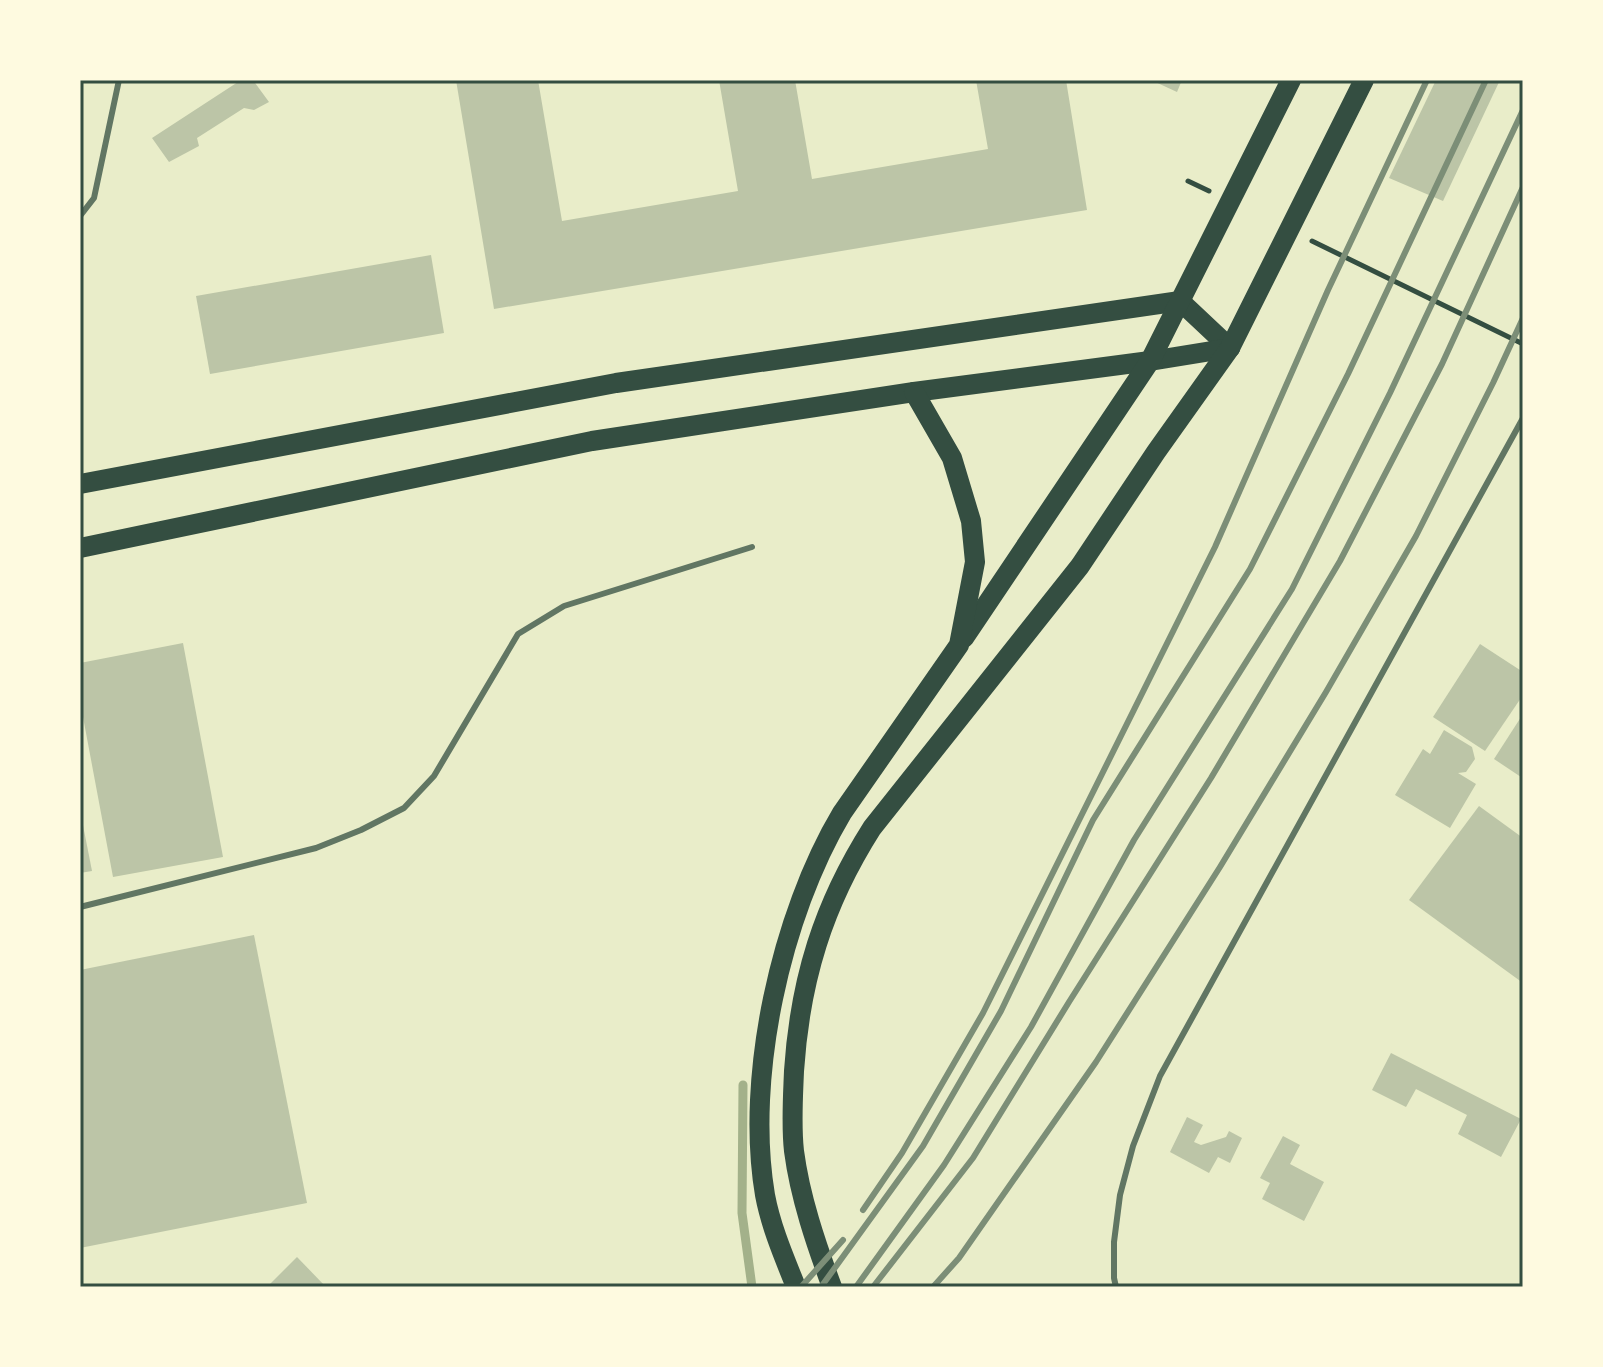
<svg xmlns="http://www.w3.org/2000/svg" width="1603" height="1367" font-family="'Libre Baskerville',serif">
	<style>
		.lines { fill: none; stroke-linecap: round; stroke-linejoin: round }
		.stream { stroke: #a3b18a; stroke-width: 9 }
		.building { fill: #bcc5a7 }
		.path { stroke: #344e41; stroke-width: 5 }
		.service { stroke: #617663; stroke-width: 6 }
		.primary { stroke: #344e41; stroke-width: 20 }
		.rail { stroke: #7c8e77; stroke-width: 6 }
		.neatline { fill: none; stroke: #344e41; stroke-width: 3 }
	</style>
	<rect width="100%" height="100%" fill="#e9edc9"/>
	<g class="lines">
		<path class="stream" d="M743 1085 742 1213 752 1287"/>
	</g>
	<g class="building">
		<path d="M241 80H253L269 102 254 110 244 108 197 138 199 146 169 162 152 138Z"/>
		<path d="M456 80H538L562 221 738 191 719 80H795L812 179 988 149 976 80H1066L1087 210 494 309Z"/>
		<path d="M1151 80H1182L1177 92Z"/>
		<path d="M1436 80H1500L1443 201 1389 178Z"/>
		<path d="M431 255 444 333 210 374 196 296Z"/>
		<path d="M183 643 223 857 113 877 80 701V663Z"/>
		<path d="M1480 644 1523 672V695L1485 751 1433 717Z"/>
		<path d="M1523 714V775L1521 777 1494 759Z"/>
		<path d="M1444 730 1472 747 1475 759 1466 772 1458 773 1476 784 1450 828 1395 795 1423 749 1430 754Z"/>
		<path d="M1479 806 1523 838V983L1409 900Z"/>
		<path d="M80 815H81L92 871 80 873Z"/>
		<path d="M254 935 307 1203 80 1248V970Z"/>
		<path d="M1391 1053 1521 1119 1501 1157 1458 1134 1467 1115 1416 1089 1406 1107 1372 1090Z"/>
		<path d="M1187 1117 1203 1125 1194 1142 1201 1145 1226 1137 1229 1131 1242 1138 1230 1163 1218 1157 1209 1173 1170 1152Z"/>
		<path d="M1283 1136 1300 1145 1290 1164 1324 1182 1304 1221 1262 1199 1270 1183 1260 1178Z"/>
		<path d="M297 1257 326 1287H267Z"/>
	</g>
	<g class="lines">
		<g class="path">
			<path d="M1188 181 1209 191"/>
			<path d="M1312 241 1523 344"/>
		</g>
		<g class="service">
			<path d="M80 216 94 198 119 80"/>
			<path d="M80 907 316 848 361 830 404 808 434 776 518 634 564 606 752 547"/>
			<path d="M1116 1287 1114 1278V1242L1120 1195 1133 1146 1160 1076 1523 418"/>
		</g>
		<g class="primary">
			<path d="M1180 301 1230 348"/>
			<path d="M80 484 616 383 1180 301"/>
			<path d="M80 548 592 441 914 392 1150 361 1230 348"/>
			<path d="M964 638 1150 361 1291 80"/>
			<path d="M796 1287C784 1257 771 1227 765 1195 745 1077 781 915 842 813L959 645 975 562 971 521 952 458 914 392"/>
			<path d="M832 1287C816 1244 800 1197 794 1151 791 1125 793 1097 794 1071 800 980 823 905 872 828L1080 566 1156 452 1230 348 1364 80"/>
		</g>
		<g class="rail">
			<path d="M863 1210 902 1153 983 1013 1215 547 1328 290 1427 80"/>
			<path d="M801 1287 843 1240"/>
			<path d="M821 1287 923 1146 1001 1011 1093 820 1250 569 1348 374 1486 80"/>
			<path d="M856 1287 944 1165 1031 1027 1134 840 1292 589 1390 393 1523 110"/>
			<path d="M873 1287 973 1158 1069 1002 1211 778 1340 561 1442 364 1523 187"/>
			<path d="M933 1287 959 1258 1096 1062 1220 867 1326 692 1416 536 1493 383 1523 318"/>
		</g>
	</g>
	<rect width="1603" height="1367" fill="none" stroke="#fefae0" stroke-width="164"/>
	<rect x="82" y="82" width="1439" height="1203" class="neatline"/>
</svg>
